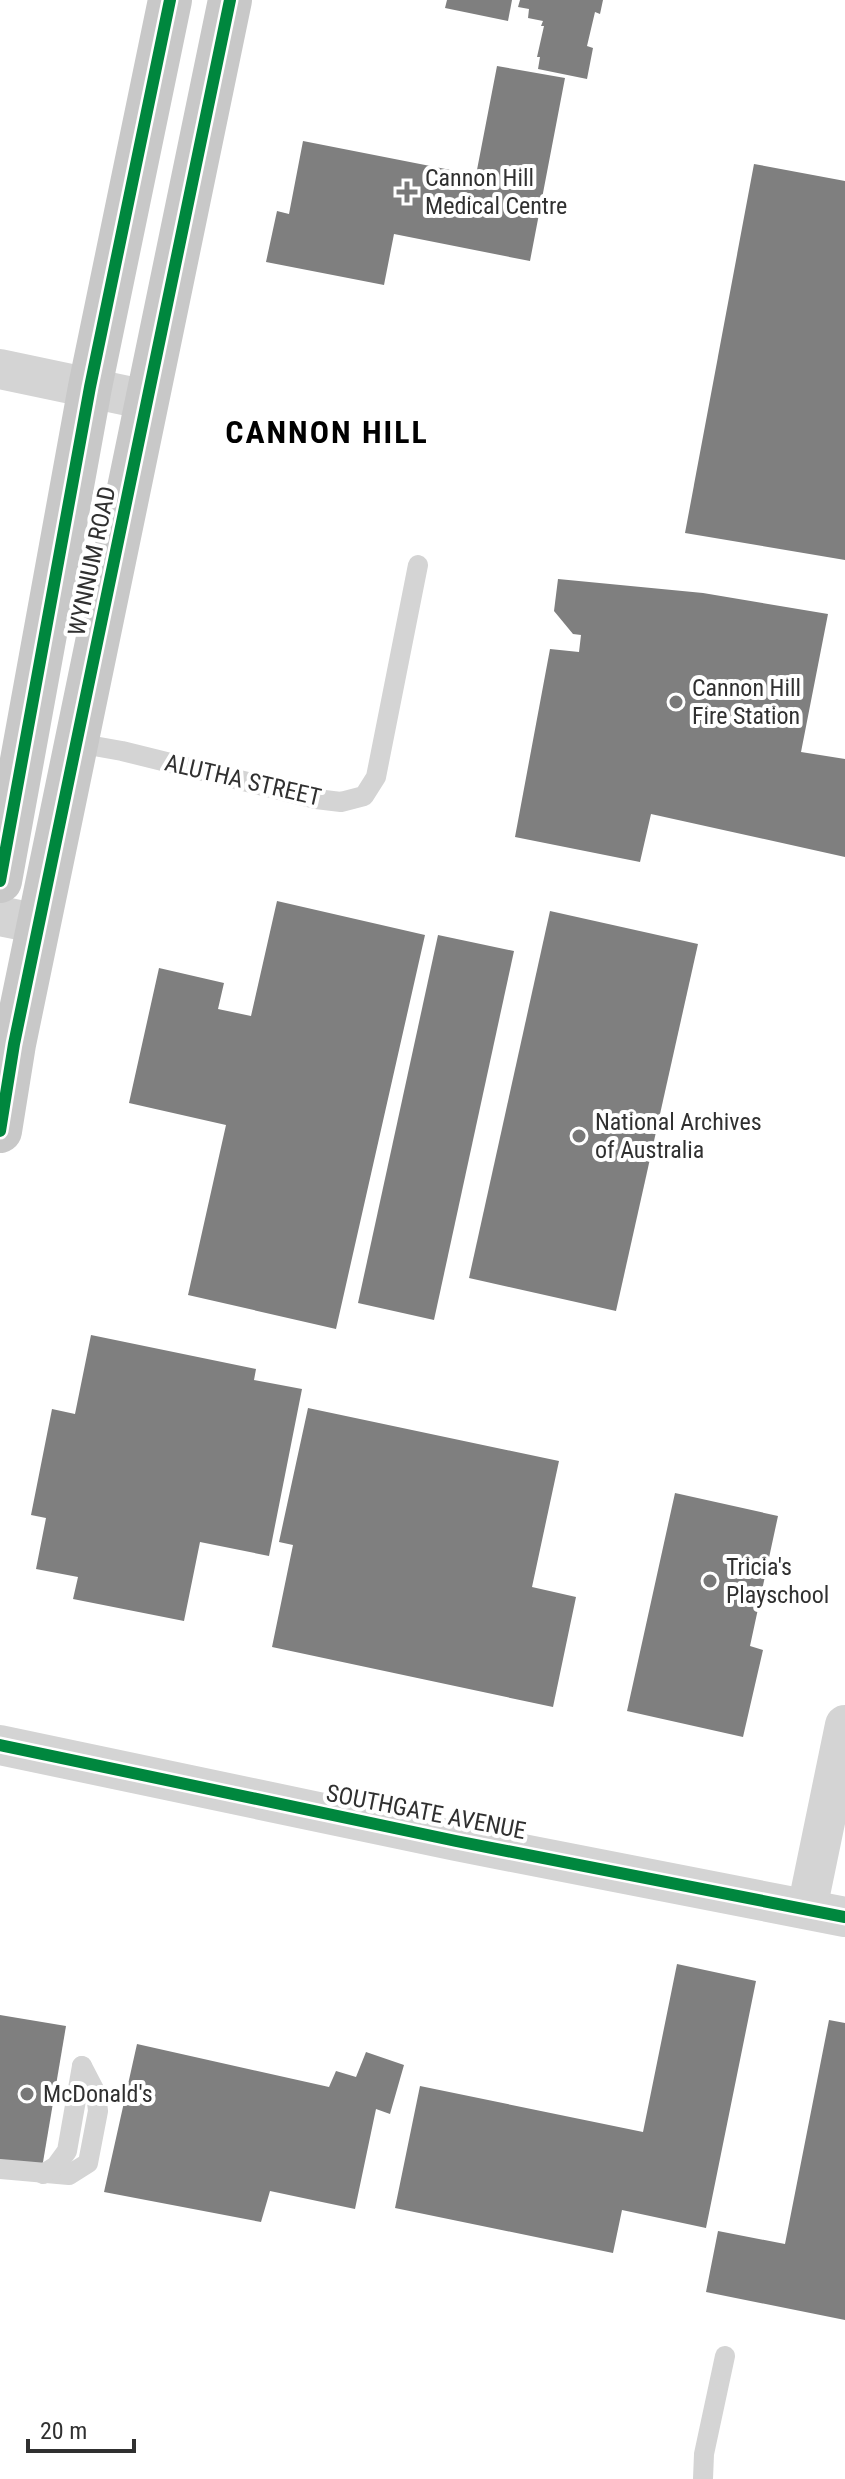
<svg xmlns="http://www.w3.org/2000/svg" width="845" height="2479" font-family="'Roboto Condensed',sans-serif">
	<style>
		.building { fill: #7f7f7f }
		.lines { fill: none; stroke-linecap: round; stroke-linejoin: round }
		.service { stroke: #d4d4d4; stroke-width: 20 }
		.minor { stroke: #d4d4d4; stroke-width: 40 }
		.primary { stroke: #c8c8c8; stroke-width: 44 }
		.cycleway-casing { stroke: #fff; stroke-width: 17 }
		.cycleway { stroke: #00873e; stroke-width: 12 }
		.poi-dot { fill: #787878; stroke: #fff; stroke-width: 3 }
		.labels { text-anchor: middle; stroke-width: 8; stroke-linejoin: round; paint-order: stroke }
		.poi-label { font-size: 24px; fill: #303030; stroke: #fff; text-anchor: start }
		.street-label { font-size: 24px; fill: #303030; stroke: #fff }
		.district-label { font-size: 32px; font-weight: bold; letter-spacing: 2px; fill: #000; stroke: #fff }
	</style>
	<rect width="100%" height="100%" fill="#fff"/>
	<g class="building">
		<path d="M447 0H512L508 21 445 8Z"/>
		<path d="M520 0H603L600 14 595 12 587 46 593 48 587 79 538 69 540 57H537L544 26H541L543 21 528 18 529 9 518 7Z"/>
		<path d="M497 66 565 78 530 261 394 234 384 285 266 262 277 211 289 214 303 141 476 175Z"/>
		<path d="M754 164 845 181V560L685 533Z"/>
		<path d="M558 579 703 593 828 614 801 752 845 759V857L651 814 640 862 515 837 550 649 579 652 581 635 573 634 554 611Z"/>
		<path d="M277 901 425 935 336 1329 188 1295 226 1125 129 1103 159 968 224 983 218 1009 251 1016Z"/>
		<path d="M550 911 698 944 616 1311 469 1278Z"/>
		<path d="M438 935 514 951 434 1320 358 1303Z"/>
		<path d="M91 1335 256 1369 254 1380 302 1389 269 1556 200 1542 184 1621 73 1599 78 1577 36 1569 46 1518 31 1515 52 1409 75 1414Z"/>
		<path d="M308 1408 559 1461 532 1587 576 1597 553 1707 272 1647 293 1545 279 1542Z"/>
		<path d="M675 1493 778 1516 750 1646 763 1650 743 1737 627 1711Z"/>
		<path d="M677 1964 756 1981 706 2228 622 2210 613 2253 395 2208 420 2086 643 2132Z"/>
		<path d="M0 2015 66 2026 42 2168 0 2161Z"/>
		<path d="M829 2020 845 2023V2320L706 2292 718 2231 785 2244Z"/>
		<path d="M137 2044 329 2087 336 2071 356 2077 366 2052 404 2065 390 2114 376 2109 355 2209 270 2191 261 2222 104 2192Z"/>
	</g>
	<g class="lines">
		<g class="service">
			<path d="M77 743 122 751 316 799 341 802 364 796 376 777 418 565"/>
			<path d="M0 2169 69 2175 88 2163 98 2111 96 2093 82 2066"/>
			<path d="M43 2174 56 2166 67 2151 82 2066"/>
			<path d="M703 2479 704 2454 725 2356"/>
		</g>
		<g class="minor">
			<path d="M0 369 147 400"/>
			<path d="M0 916 39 924"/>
			<path d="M0 1745 456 1841 845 1917"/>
			<path d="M807 1909 845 1725"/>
		</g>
		<g class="primary">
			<path d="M0 881 90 387 170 0"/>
			<path d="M0 1131 14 1044 230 0"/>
		</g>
		<g class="cycleway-casing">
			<g id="cycleway">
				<path d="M0 881 90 387 170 0"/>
				<path d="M0 1131 14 1044 230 0"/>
				<path d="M0 1745 456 1841 845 1917"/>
			</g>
		</g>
		<use href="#cycleway" class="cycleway"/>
	</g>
	<g class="poi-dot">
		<path d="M403 180h8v8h8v8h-8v8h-8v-8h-8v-8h8z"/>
		<circle cx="676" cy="702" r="8"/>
		<circle cx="579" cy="1136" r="8"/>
		<circle cx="710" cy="1581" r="8"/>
		<circle cx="27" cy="2094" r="8"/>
	</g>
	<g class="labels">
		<g class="poi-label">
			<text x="425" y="186">Cannon Hill<tspan x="425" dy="28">Medical Centre</tspan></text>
			<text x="692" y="696">Cannon Hill<tspan x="692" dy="28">Fire Station</tspan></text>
			<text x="595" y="1130">National Archives<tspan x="595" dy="28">of Australia</tspan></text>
			<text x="726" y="1575">Tricia's<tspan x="726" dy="28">Playschool</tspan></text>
			<text x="43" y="2102">McDonald's</text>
		</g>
		<g class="street-label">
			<text transform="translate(92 561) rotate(-78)" y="8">WYNNUM ROAD</text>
			<text transform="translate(243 780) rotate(13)" y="8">ALUTHA STREET</text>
			<text transform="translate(426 1812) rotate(11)" y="8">SOUTHGATE AVENUE</text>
		</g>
		<g class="district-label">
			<text x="327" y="443">CANNON HILL</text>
		</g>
	</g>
	<path d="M28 2439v12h106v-12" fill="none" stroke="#303030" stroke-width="4"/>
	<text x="40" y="2439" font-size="24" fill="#303030" stroke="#ffffff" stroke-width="6" paint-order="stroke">20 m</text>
</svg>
